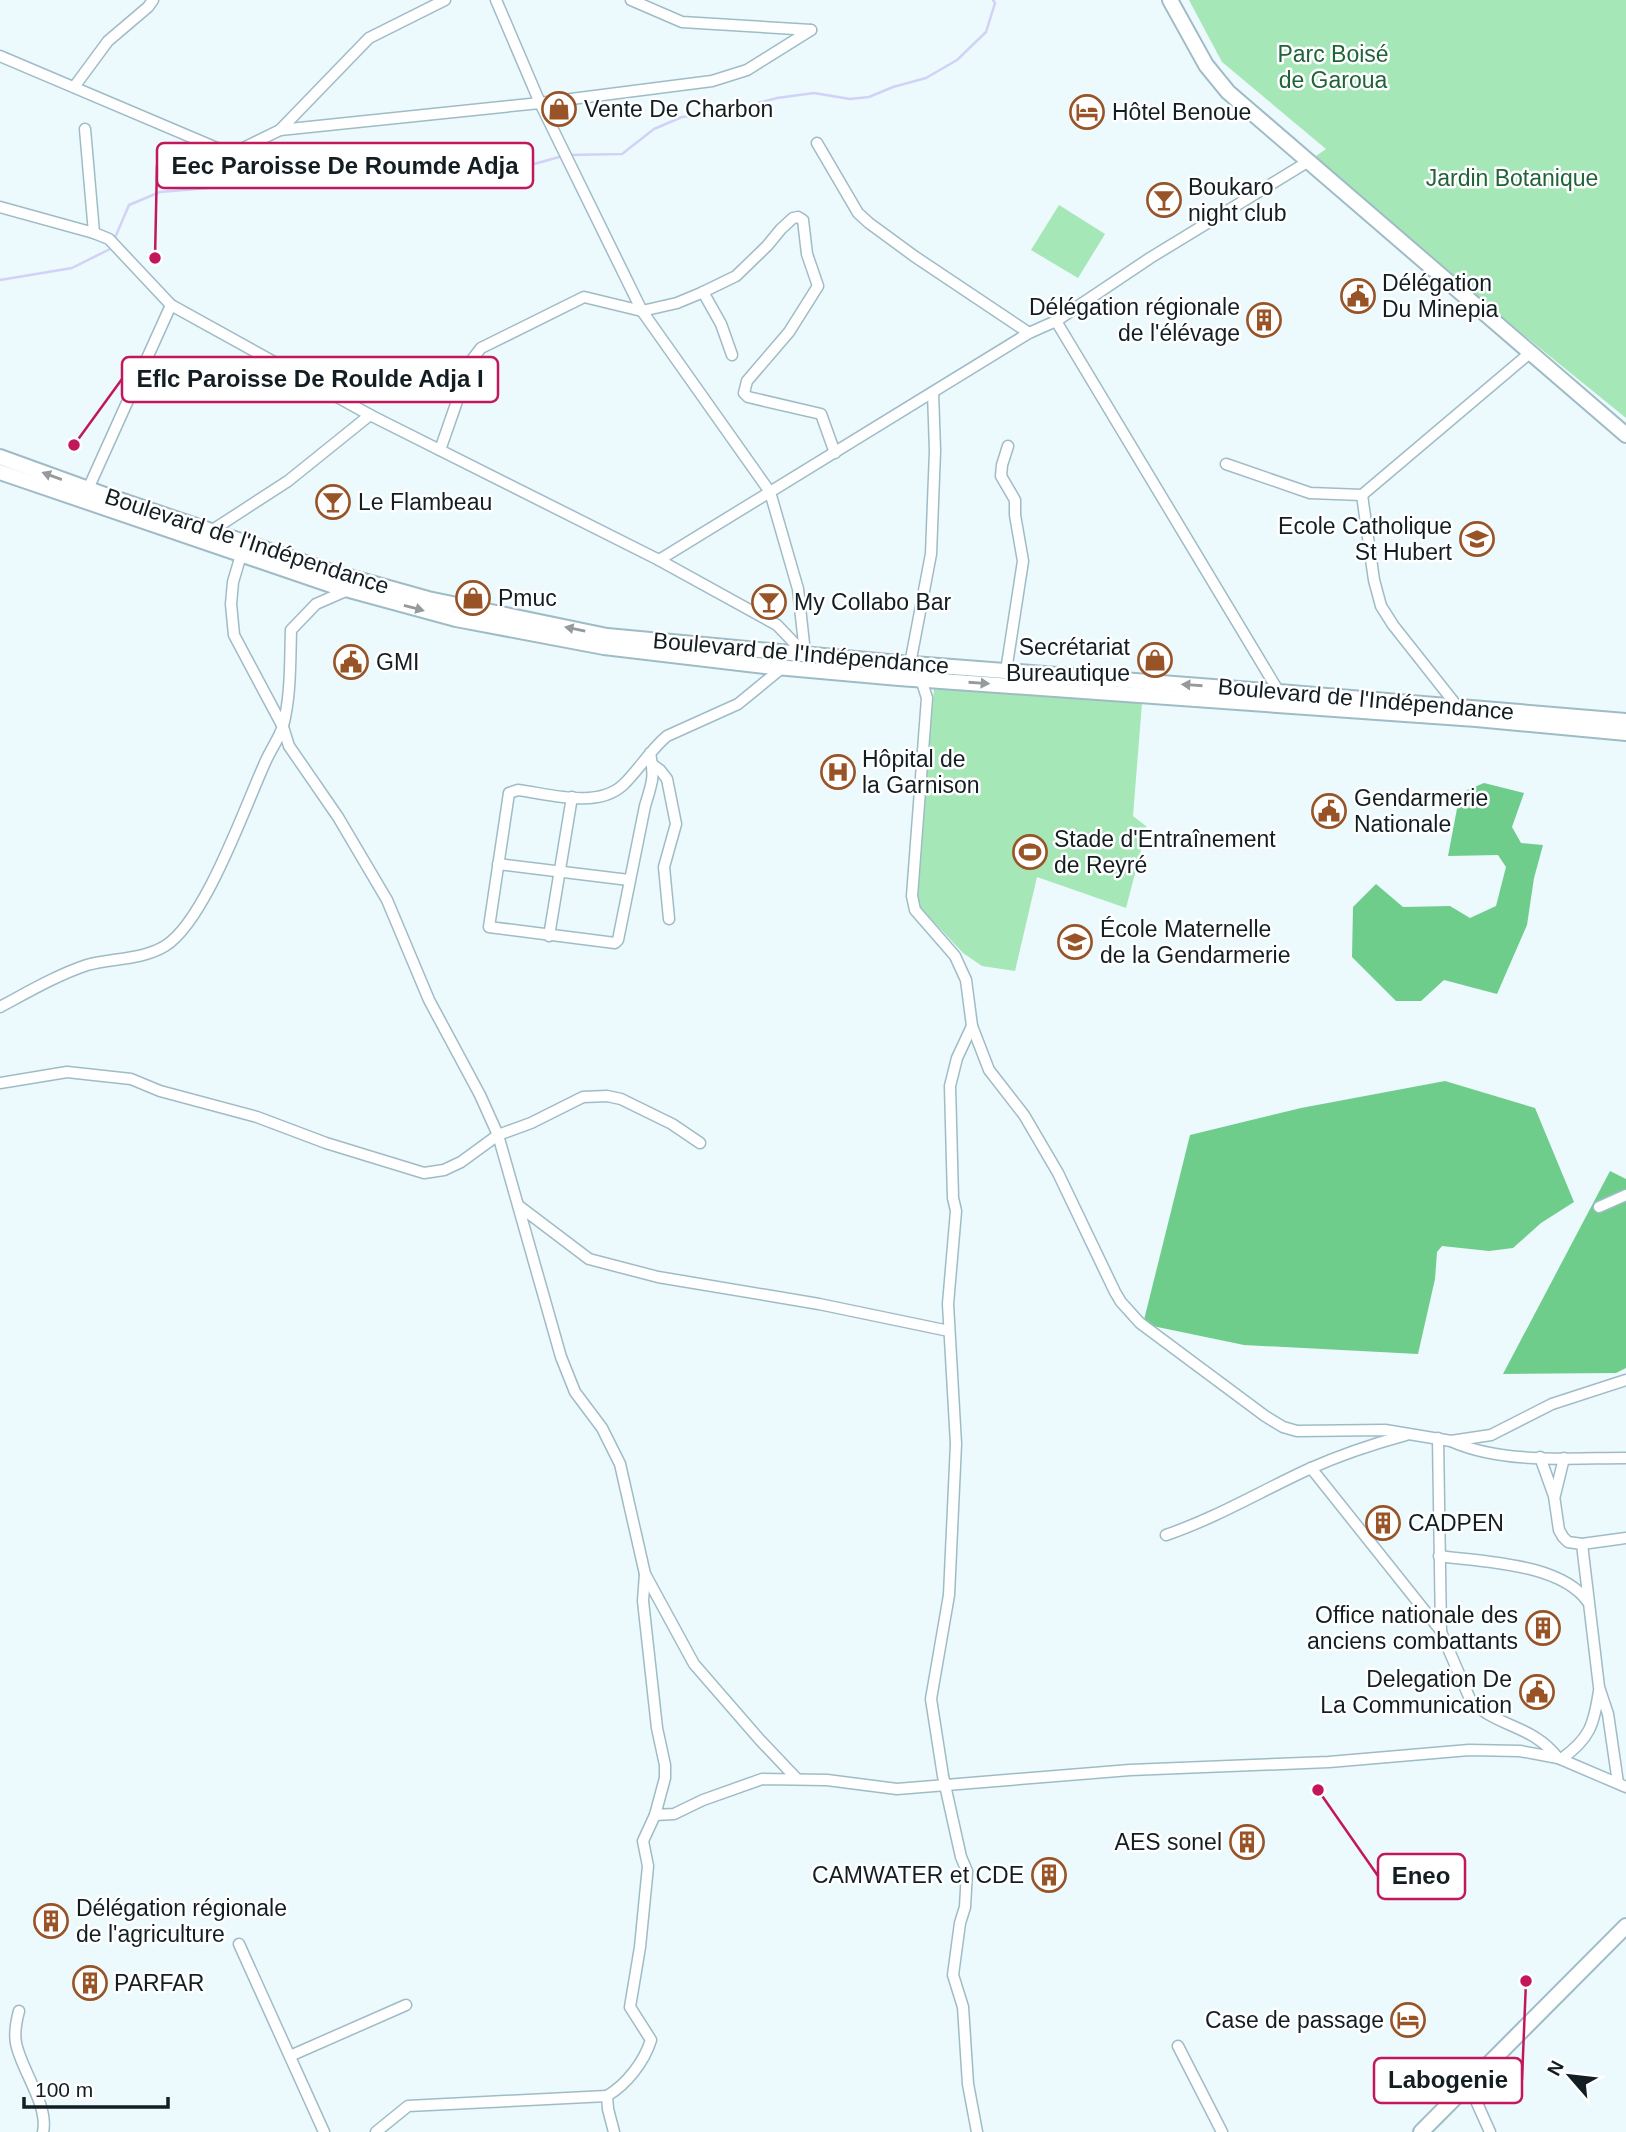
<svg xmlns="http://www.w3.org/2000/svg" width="1626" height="2132" font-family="Helvetica,sans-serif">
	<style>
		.green { fill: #a6e7b7 }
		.forest { fill: #6fcd8c }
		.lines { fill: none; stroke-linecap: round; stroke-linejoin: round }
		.stream { stroke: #d2d2f7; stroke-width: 2.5 }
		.street-casing { stroke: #9fbcc6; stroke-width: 13 }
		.secondary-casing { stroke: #9fbcc6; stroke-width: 18 }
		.street { stroke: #fff; stroke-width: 10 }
		.secondary { stroke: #fff; stroke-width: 14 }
		.oneway { fill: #959a9c }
		.labels { text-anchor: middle; stroke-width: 5; stroke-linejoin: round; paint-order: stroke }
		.park-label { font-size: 23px; fill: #206338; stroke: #fff }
		.poi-label { font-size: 23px; fill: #131e22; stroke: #fff; text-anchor: start }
		.street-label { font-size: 23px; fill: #131e22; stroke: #fff }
		.leader { fill: none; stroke: #c2185b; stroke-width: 2.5 }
		.callout-dot { fill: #c2185b; stroke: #fff; stroke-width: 2.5 }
		.callout { fill: #fff; stroke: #c2185b; stroke-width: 2.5 }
		.callout-label { font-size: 24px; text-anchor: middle; font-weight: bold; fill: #131e22 }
	</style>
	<rect width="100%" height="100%" fill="#ecf9fd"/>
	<g class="green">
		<path d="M1189 0H1626V418L1309 161 1326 149 1222 62Z"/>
		<path d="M1059 205 1105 234 1078 278 1031 250Z"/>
		<path d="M934 689 1142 703 1133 816 1147 827 1126 908 1037 877 1015 971 982 966 963 953 917 904 916 883Z"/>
	</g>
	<g class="forest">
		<path d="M1484 783 1524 793 1512 827 1521 843 1543 845 1534 878 1527 925 1497 994 1444 980 1421 1001H1396L1352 957 1353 907 1376 884 1403 907 1450 906 1470 918 1496 906 1506 867 1498 855 1448 856 1460 793Z"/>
		<path d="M1445 1081 1535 1108 1574 1202 1541 1223 1513 1248 1489 1251 1442 1246 1437 1252 1435 1279 1418 1354 1244 1345 1143 1324 1190 1135 1301 1108Z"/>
		<path d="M1610 1171 1626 1179V1368L1616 1373 1503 1374Z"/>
	</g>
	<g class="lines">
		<g class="stream">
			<path d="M570 155 622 154 654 129 682 117 716 114 777 98 814 93 850 99 869 97 893 87 926 78 957 60 986 32 995 3 993 0"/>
			<path d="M114 240 129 205 160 192 374 174 461 184 563 156"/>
			<path d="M0 280 72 268 110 249 112 246"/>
		</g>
		<g class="street-casing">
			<g id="street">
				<path d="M496 0 540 103 642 311 770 492 798 589 805 653"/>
				<path d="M631 0 682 22 811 30"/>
				<path d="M0 56 231 154 280 130 369 38 445 0"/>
				<path d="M74 87 108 41 148 7 153 0"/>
				<path d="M85 129 94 233"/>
				<path d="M280 130 540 103 712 81 747 70 811 30"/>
				<path d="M817 143 858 213 869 223 914 256 1029 333"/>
				<path d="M0 207 94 233 109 239 171 305 370 415 659 560 777 625 799 648 800 654"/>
				<path d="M703 292 721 324 732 355"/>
				<path d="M1056 321 1279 692"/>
				<path d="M440 450 471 361 481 348 584 297 642 311 677 303 701 293 736 276 767 246 781 229 793 218 798 217 803 220 807 254 818 286 789 332 747 381 744 393 748 397 821 414 835 453"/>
				<path d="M1226 464 1310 493 1362 495 1531 352"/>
				<path d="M88 489 171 305"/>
				<path d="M1362 495 1374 580 1381 606 1393 625 1457 706"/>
				<path d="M211 531 288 481 370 415"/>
				<path d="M241 555 233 582 231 604 234 635 283 727 289 746 338 817 387 900 429 1000 480 1095 498 1135 561 1357 575 1392 602 1428 620 1464 645 1574 643 1601 657 1728 665 1765V1778L655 1815 643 1841 648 1866 640 1947 630 2007 651 2040C644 2062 627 2084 607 2096L608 2109 614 2132"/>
				<path d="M659 560 1029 333 1056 321 1150 258 1309 161"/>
				<path d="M910 664 931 554 935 451 933 392"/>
				<path d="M1006 671 1023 561 1015 515V500L1001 476 1002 465 1008 446"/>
				<path d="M921 679 927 698 912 896 915 910 955 956 966 980 972 1026 989 1070 1024 1115 1058 1173 1115 1292 1121 1302 1140 1323 1265 1416 1283 1427 1297 1431 1385 1430 1451 1441 1491 1435 1552 1404 1626 1380"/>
				<path d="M650 753C655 779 652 782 645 806L618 940 615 943 489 927 509 793 518 790C549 794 597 809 623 785 639 770 650 750 667 736L738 704 782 668"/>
				<path d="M653 765 660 770 667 779 676 824 664 867 669 919"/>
				<path d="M498 864 629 880"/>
				<path d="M549 936 572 797"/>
				<path d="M0 1007C28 992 57 975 87 965 112 958 142 960 165 946 205 921 244 809 264 765 269 752 279 739 283 726 291 696 290 661 291 630L316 604 348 590"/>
				<path d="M972 1026 957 1058 950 1086 953 1198 956 1211 948 1304 956 1444 949 1595 931 1699 943 1776 961 1857 967 1871 965 1907 960 1923 953 1975 963 2007 968 2084 977 2132"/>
				<path d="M0 1083 67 1072 131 1079 160 1091 257 1117 326 1143 424 1173 444 1170 461 1162 498 1135 531 1123 583 1097 607 1096 621 1099 672 1124 700 1143"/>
				<path d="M519 1206 589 1259 658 1277 819 1304 949 1331"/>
				<path d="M1599 1207 1626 1195"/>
				<path d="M1438 1438 1441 1632 1470 1699C1495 1728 1531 1723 1558 1758"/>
				<path d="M1453 1442C1504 1464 1572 1458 1626 1458"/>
				<path d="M1540 1457 1554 1496 1559 1530 1563 1537 1568 1542 1582 1544 1626 1538"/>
				<path d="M1311 1468 1441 1631"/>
				<path d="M1555 1495 1564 1458"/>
				<path d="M1166 1535C1216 1518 1261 1491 1309 1469 1340 1455 1373 1444 1406 1435"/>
				<path d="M1582 1544 1599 1687 1608 1714 1618 1783"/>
				<path d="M1439 1556C1483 1562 1561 1563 1588 1602"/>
				<path d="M645 1574 694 1664 760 1740 797 1779"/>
				<path d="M1561 1759C1590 1739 1594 1724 1599 1691"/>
				<path d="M655 1815 674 1814 703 1800 762 1779 827 1780 897 1789 1130 1770 1329 1762 1469 1750 1520 1751 1558 1758 1626 1787"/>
				<path d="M239 1944 324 2132"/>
				<path d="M19 2011C16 2022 14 2032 16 2043 21 2070 49 2105 43 2132"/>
				<path d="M1178 2046 1222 2132"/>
				<path d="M290 2056 406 2005"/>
				<path d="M1468 2083 1490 2132"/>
				<path d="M376 2132 408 2106 607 2096"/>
			</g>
		</g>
		<g class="secondary-casing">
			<g id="secondary">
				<path d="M1170 0 1206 65 1228 92 1626 435"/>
				<path d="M0 457 105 495 335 573 428 599 607 636 900 663 1279 692 1626 721"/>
				<path d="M0 472 331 585 456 619 604 647 765 666 899 678 1476 719 1626 733"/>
				<path d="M1421 2132 1626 1926"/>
			</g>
		</g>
		<use href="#street" class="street"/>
		<use href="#secondary" class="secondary"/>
	</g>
	<defs><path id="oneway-solid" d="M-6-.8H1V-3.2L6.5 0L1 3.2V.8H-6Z" transform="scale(1.75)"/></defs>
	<g class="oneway">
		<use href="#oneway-solid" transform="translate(52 476) rotate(-160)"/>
		<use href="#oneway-solid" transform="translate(414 608) rotate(15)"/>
		<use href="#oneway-solid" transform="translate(575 629) rotate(-168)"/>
		<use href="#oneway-solid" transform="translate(979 683) rotate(4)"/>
		<use href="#oneway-solid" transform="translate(1192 685) rotate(-176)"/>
	</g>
	<defs>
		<g id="shop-ring" transform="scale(1.75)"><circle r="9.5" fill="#fff" stroke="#985427" stroke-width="1.5"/><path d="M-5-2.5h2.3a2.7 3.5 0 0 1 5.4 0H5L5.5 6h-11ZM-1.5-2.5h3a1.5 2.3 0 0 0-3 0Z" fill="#985427"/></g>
		<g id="hotel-ring" transform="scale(1.75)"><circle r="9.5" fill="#fff" stroke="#985427" stroke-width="1.5"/><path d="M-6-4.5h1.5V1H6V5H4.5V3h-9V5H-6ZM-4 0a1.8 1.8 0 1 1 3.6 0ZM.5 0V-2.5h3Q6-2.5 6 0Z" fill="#985427"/></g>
		<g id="bar-ring" transform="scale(1.75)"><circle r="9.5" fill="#fff" stroke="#985427" stroke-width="1.5"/><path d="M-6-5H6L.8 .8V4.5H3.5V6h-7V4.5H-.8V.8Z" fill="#985427"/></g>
		<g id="civic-ring" transform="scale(1.75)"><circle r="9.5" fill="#fff" stroke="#985427" stroke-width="1.5"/><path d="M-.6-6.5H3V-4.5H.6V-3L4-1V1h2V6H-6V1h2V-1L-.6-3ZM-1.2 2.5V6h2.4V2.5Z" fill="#985427"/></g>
		<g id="building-ring" transform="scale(1.75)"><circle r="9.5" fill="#fff" stroke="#985427" stroke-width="1.5"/><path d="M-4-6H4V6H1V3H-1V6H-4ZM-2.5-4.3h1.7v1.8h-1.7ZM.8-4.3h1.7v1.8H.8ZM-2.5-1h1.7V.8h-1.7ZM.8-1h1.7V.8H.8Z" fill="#985427"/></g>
		<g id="school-ring" transform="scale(1.75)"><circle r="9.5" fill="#fff" stroke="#985427" stroke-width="1.5"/><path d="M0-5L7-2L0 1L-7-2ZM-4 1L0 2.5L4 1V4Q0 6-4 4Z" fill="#985427"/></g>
		<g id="hospital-ring" transform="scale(1.75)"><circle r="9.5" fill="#fff" stroke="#985427" stroke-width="1.5"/><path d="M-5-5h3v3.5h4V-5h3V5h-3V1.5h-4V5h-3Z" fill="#985427"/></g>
		<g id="stadium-ring" transform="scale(1.75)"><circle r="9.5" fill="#fff" stroke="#985427" stroke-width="1.5"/><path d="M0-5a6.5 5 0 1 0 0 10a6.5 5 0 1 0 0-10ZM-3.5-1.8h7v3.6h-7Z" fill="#985427"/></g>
	</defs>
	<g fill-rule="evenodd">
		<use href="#shop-ring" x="559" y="109"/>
		<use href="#hotel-ring" x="1087" y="112"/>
		<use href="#bar-ring" x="1164" y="200"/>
		<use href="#civic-ring" x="1358" y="296"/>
		<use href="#building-ring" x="1264" y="320"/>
		<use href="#bar-ring" x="333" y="502"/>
		<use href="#school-ring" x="1477" y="539"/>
		<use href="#shop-ring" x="473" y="598"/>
		<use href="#bar-ring" x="769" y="602"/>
		<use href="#shop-ring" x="1155" y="660"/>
		<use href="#civic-ring" x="351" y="662"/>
		<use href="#hospital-ring" x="838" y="772"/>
		<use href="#civic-ring" x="1329" y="811"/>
		<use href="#stadium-ring" x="1030" y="852"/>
		<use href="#school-ring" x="1075" y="942"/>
		<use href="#building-ring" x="1383" y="1523"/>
		<use href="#building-ring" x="1543" y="1628"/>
		<use href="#civic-ring" x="1537" y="1692"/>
		<use href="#building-ring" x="1247" y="1842"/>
		<use href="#building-ring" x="1049" y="1875"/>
		<use href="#building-ring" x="51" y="1921"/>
		<use href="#building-ring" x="90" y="1983"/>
		<use href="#hotel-ring" x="1408" y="2020"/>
	</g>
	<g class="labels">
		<g class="park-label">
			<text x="1333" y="62">Parc Boisé<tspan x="1333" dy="26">de Garoua</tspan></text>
			<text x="1512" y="186">Jardin Botanique</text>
		</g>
		<g class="poi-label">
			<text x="584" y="117">Vente De Charbon</text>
			<text x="1112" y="120">Hôtel Benoue</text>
			<text x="1188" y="195">Boukaro<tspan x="1188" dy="26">night club</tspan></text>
			<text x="1382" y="291">Délégation<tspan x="1382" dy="26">Du Minepia</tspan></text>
			<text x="1240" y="315" text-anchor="end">Délégation régionale<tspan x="1240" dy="26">de l'élévage</tspan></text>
			<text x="358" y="510">Le Flambeau</text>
			<text x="1452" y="534" text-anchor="end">Ecole Catholique<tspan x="1452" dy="26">St Hubert</tspan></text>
			<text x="498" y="606">Pmuc</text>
			<text x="794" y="610">My Collabo Bar</text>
			<text x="1130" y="655" text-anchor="end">Secrétariat<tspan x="1130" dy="26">Bureautique</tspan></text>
			<text x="376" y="670">GMI</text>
			<text x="862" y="767">Hôpital de<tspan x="862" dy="26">la Garnison</tspan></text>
			<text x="1354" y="806">Gendarmerie<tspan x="1354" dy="26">Nationale</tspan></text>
			<text x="1054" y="847">Stade d'Entraînement<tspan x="1054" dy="26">de Reyré</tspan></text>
			<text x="1100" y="937">École Maternelle<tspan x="1100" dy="26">de la Gendarmerie</tspan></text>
			<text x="1408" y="1531">CADPEN</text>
			<text x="1518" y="1623" text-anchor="end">Office nationale des<tspan x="1518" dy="26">anciens combattants</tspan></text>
			<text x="1512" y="1687" text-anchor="end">Delegation De<tspan x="1512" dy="26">La Communication</tspan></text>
			<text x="1222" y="1850" text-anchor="end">AES sonel</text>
			<text x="1024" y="1883" text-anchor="end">CAMWATER et CDE</text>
			<text x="76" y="1916">Délégation régionale<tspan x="76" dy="26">de l'agriculture</tspan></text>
			<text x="114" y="1991">PARFAR</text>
			<text x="1384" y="2028" text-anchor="end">Case de passage</text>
		</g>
		<g class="street-label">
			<text transform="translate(247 541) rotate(18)" y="8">Boulevard de l'Indépendance</text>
			<text transform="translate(801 653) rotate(5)" y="8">Boulevard de l'Indépendance</text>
			<text transform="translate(1366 699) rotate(5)" y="8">Boulevard de l'Indépendance</text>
		</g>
	</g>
	<path class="leader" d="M155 258L157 165M74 445L122 379M1318 1790L1378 1876M1526 1981L1522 2080"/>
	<g class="callout-dot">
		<circle cx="155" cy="258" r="7"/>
		<circle cx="74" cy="445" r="7"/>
		<circle cx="1318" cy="1790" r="7"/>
		<circle cx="1526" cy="1981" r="7"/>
	</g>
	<g class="callout">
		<rect x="157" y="143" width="376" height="45" rx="7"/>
		<rect x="122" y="357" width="376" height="45" rx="7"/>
		<rect x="1378" y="1854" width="87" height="45" rx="7"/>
		<rect x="1374" y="2058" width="148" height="45" rx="7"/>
	</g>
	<g class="callout-label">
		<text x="345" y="174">Eec Paroisse De Roumde Adja</text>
		<text x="310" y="387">Eflc Paroisse De Roulde Adja I</text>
		<text x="1421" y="1884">Eneo</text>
		<text x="1448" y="2088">Labogenie</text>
	</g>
	<g transform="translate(1570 2076) rotate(298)" stroke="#ffffff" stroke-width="5" paint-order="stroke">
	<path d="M0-5L12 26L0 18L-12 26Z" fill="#131e22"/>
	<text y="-10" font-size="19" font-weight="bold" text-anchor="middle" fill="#131e22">N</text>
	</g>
	<path d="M24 2097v10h144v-10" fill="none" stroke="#131e22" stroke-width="3.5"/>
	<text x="35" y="2097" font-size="21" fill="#131e22" stroke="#ffffff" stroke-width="5" paint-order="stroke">100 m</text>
</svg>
